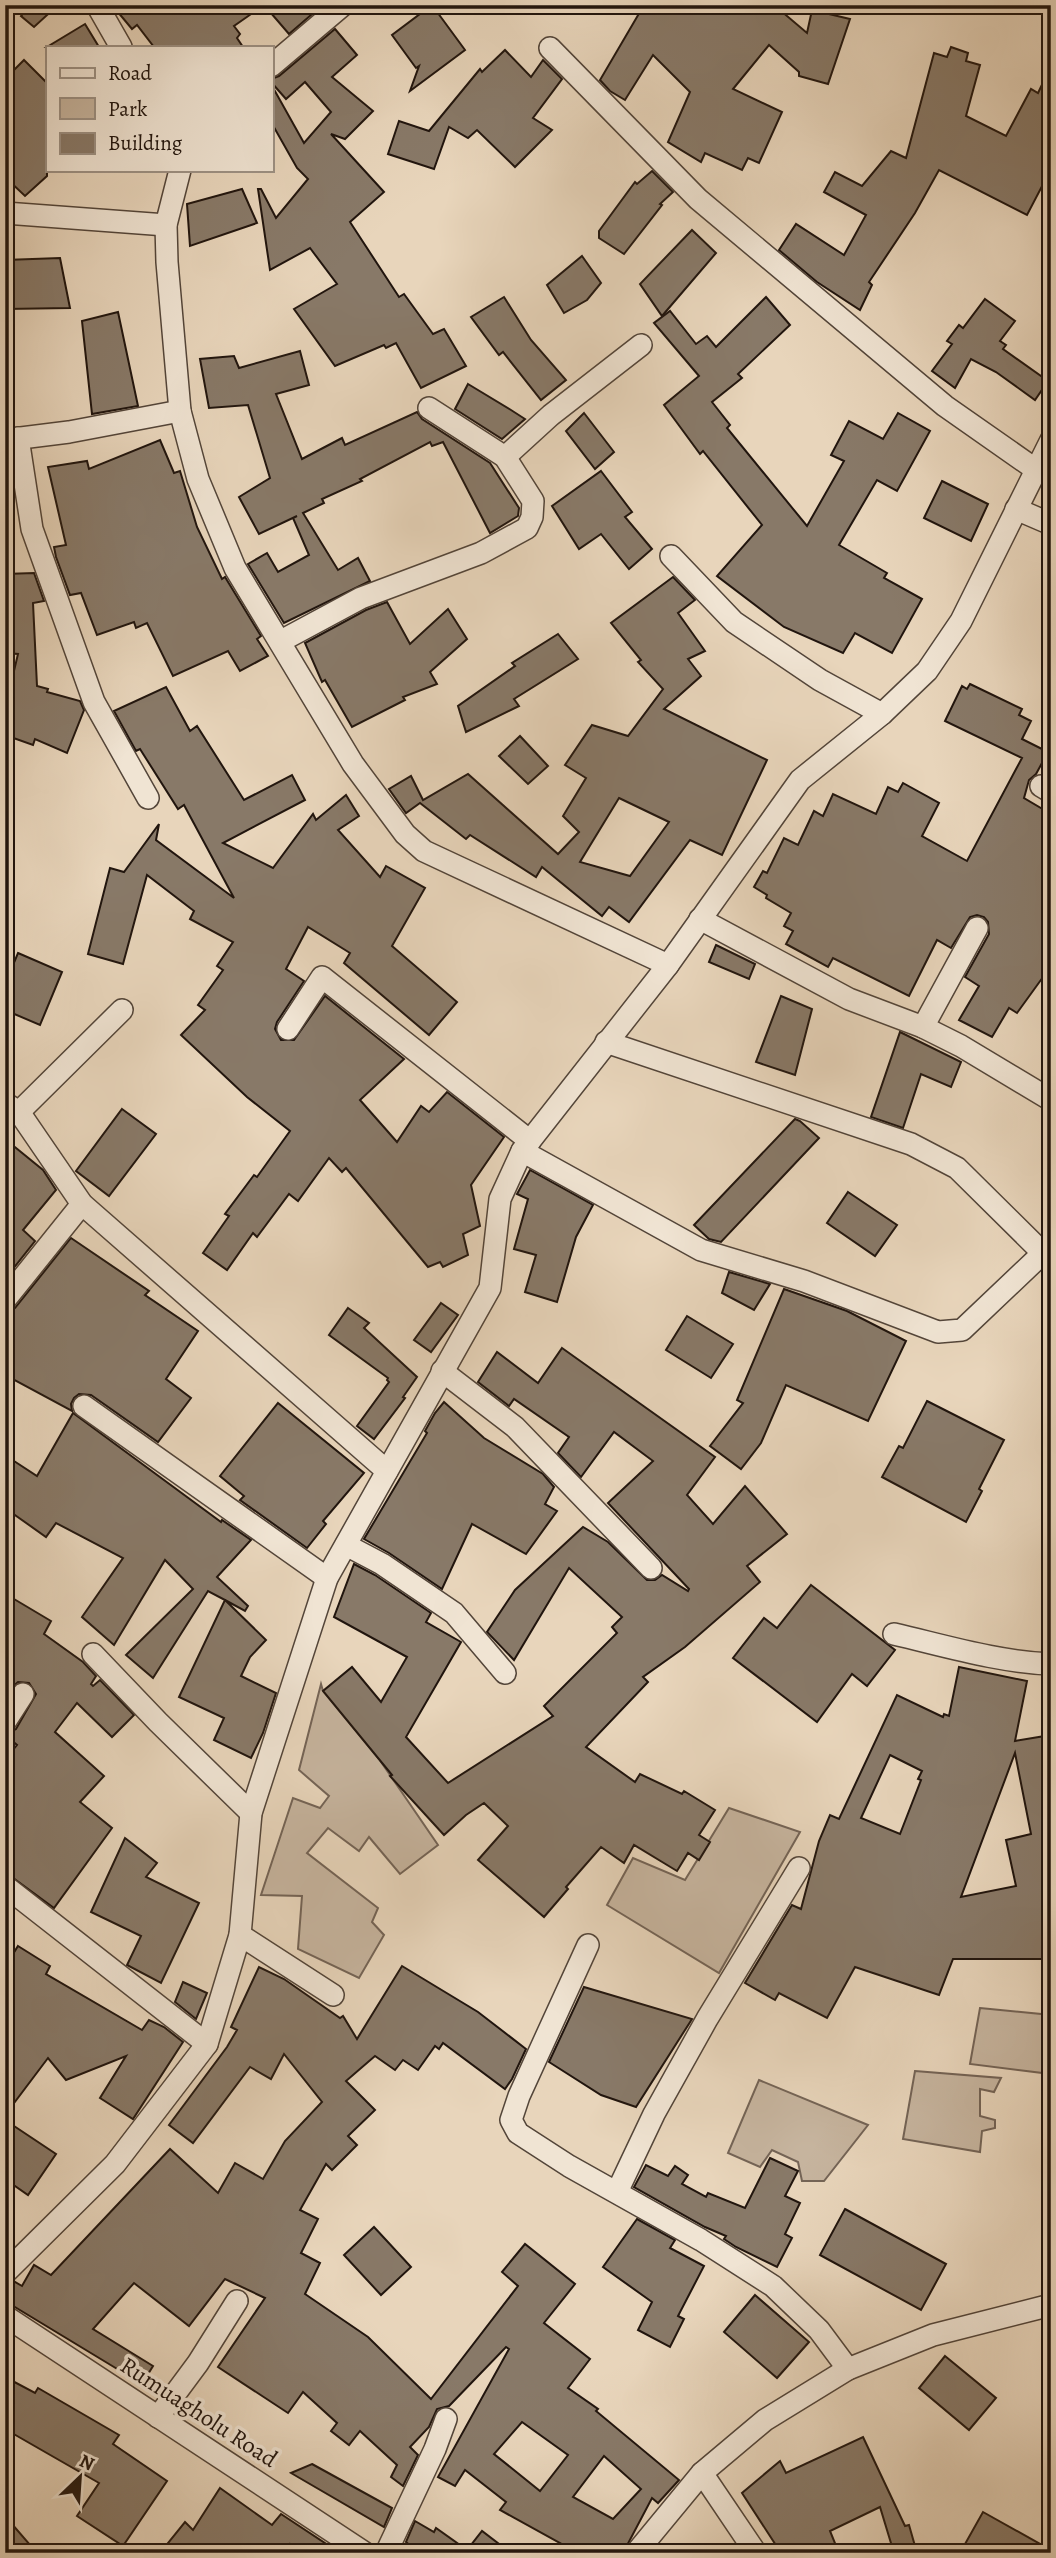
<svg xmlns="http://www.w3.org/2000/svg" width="1056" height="2558" font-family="Alegreya,serif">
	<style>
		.green { fill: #c6b49e; stroke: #746456; stroke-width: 2 }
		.building { fill: #887968; stroke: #21150e; stroke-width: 2; fill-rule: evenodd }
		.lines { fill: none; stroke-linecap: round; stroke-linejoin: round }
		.street-casing { stroke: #534539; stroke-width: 24 }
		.street { stroke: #f0e4d3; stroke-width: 21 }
		.labels { text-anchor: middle; stroke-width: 7; stroke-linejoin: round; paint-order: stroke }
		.street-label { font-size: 24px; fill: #21150e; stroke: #f0e4d3 }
	</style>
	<rect width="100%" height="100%" fill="#e8d5bb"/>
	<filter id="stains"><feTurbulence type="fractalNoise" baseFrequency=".00286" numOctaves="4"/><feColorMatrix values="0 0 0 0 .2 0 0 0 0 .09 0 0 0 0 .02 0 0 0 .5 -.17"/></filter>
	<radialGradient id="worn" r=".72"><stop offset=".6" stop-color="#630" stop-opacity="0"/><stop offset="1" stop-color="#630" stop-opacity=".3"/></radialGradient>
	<g class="green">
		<path d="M321 1684 323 1691 379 1759 438 1845 400 1874 369 1837 359 1851 328 1828 307 1853 378 1908 372 1922 384 1935 359 1978 298 1949 302 1896 261 1895 293 1798 320 1808 329 1796 299 1770Z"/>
		<path d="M729 1808 800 1832 719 1973 607 1905 633 1858 685 1880Z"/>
		<path d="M980 2008 1051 2015V2074L970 2064Z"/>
		<path d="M915 2071 1001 2078 994 2092 980 2089V2116L995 2120V2128L982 2131 980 2152 903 2139Z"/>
		<path d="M759 2080 868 2125 824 2181H802L798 2162 772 2150 760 2167 728 2153Z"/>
	</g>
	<g class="building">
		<path d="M30 5H58L34 27 21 16Z"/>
		<path d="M112 5H264L234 26 240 34 237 38 243 47H154L137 25 132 29Z"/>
		<path d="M264 5H314L318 9 289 34Z"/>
		<path d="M432 5 465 50 410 91 419 66 416 68 392 35Z"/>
		<path d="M644 5H774L807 33 812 10 850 19 828 84 799 76V72L769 45 733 89 782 112 759 163 748 158 742 170 705 153 701 162 668 142 690 92 653 55 625 100 610 91 600 80Z"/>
		<path d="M85 24 99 47H47Z"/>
		<path d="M335 29 357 55 332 77 373 111 345 139 331 134 384 192 350 222 399 297 404 294 433 334 444 329 466 366 421 388 396 343 386 348 384 345 335 366 294 309 337 284 310 248 270 270 258 189H261L276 218 308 179 297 168 271 122V84L304 143 331 112 305 82 286 99 271 82V79L279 76Z"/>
		<path d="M951 47 968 53 966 61 980 65 966 116 1006 136 1031 89 1038 93 1051 66V169L1027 215 939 170 915 213 869 282 872 285 860 310 817 282 779 250 796 224 844 255 866 215 824 192 835 172 862 186 891 151 906 158 934 53 947 57Z"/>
		<path d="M505 50 531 77 543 60 562 79 533 118 552 130 515 167 477 130 468 138 449 127 434 169 388 154 399 121 429 131 480 69 482 72Z"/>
		<path d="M24 60 47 83V176L25 196 5 177V79Z"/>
		<path d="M652 171 673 192 660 204 662 205 624 254 599 238V231L635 182 637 184Z"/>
		<path d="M242 189 257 223 190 246 187 204Z"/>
		<path d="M692 230 716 253 662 316 640 284Z"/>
		<path d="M582 256 601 283 587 300 564 313 547 285Z"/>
		<path d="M60 258 70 308 5 309V260Z"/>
		<path d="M504 297 531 340 566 380 541 400 503 352 499 355 471 317Z"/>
		<path d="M766 297 790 325 738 374 742 378 712 402 730 425 727 428 807 526 844 461 831 455 849 421 883 439 898 413 930 431 897 491 877 480 839 545 887 573 884 578 922 599 892 653 855 633 843 653 784 627 717 576 762 525 703 451 700 454 664 405 699 376 654 323 670 311 696 344 707 336 716 347Z"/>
		<path d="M985 299 1015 321 1000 341 1006 345 1003 349 1048 381 1035 400 996 372 971 359 955 388 932 371 952 344 947 341 959 325 963 328Z"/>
		<path d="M118 312 138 406 92 414 82 321Z"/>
		<path d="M300 351 309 385 276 394 302 459 342 438 345 445 417 412 422 419 490 463 519 508 518 516 490 533 443 442 432 446 430 442 360 479 362 481 322 499 324 503 303 513 338 570 358 558 370 581 284 623 248 564 267 553 278 572 309 555 293 518 297 516 259 534 239 497 270 478 248 405 209 408 200 359 234 356 239 368Z"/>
		<path d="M468 384 511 410 525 419 502 439 455 409Z"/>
		<path d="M584 413 614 452 595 469 566 431Z"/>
		<path d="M160 440 174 473 180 471 197 527 222 579 225 577 261 636 257 639 268 656 240 671 228 651 173 676 147 623 136 628 134 622 97 635 81 593 70 595 56 557 54 547 66 545 48 467 87 461 89 469Z"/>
		<path d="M601 471 632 512 625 517 652 549 629 569 601 534 579 549 552 506Z"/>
		<path d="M942 481 988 504 971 541 924 518Z"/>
		<path d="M34 573 44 601 33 603 37 686 48 689 47 692 80 701 84 710 67 753 35 739 33 745 5 735V709L18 654 5 653V574Z"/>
		<path d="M673 577 695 600 678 613 705 651 688 659 701 676 664 709 767 760 722 855 690 840 629 922 609 907 602 916 542 867 536 877 470 835 466 839 420 803 406 813 389 789 411 776 423 800 468 774 558 854 579 832 563 816 586 778 565 765 592 725 628 736 663 689 638 662 641 660 611 623ZM619 798 669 822 630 876 580 862Z"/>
		<path d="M387 602 410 644 448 609 467 639 430 672 437 684 403 697 405 700 352 727 325 680 322 682 305 643 366 610Z"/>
		<path d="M558 634 578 659 514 699 519 706 466 732 458 706 515 666 512 663Z"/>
		<path d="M970 684 1022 709 1019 715 1031 721 1022 739 1048 752 1036 774 1029 780 1024 798 1051 814V966L1017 1013 1009 1008 992 1037 959 1020 979 986 965 977 989 934 988 922 984 917 977 915 970 917 951 948 937 940 909 996 833 958 828 967 786 944 793 931 784 926 791 913 766 898 767 895 754 887 763 871 767 873 784 838 798 845 814 811 823 816 833 794 876 814 888 787 898 792 903 783 939 803 922 836 967 861 1022 758 945 721 962 686 967 689Z"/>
		<path d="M166 687 190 731 197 726 244 800 292 775 305 800 223 843 273 868 313 814 316 820 346 795 359 816 338 830 380 877 386 866 425 888 392 946 457 1002 429 1035 344 963 350 953 308 927 286 969 304 981 277 1022 275 1029 281 1040H294L325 996 404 1059 360 1100 397 1142 421 1106 429 1112 447 1092 504 1137 471 1185 480 1226 463 1234 468 1255 443 1267 440 1262 428 1267 346 1168 342 1172 329 1158 298 1201 289 1194 257 1237 253 1233 227 1270 203 1253 229 1216 225 1214 254 1175 257 1177 290 1131 247 1097 181 1035 205 1010 198 1005 223 970 217 966 233 942 190 919 194 911 147 875 123 964 88 954 110 868 124 872 159 824 156 840 234 898 184 805 178 809 140 749 136 751 114 711Z"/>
		<path d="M520 736 548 766 528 784 499 756Z"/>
		<path d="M716 945 755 964 749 979 709 962Z"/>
		<path d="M18 953 62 972 40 1025 5 1010V984Z"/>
		<path d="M781 996 812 1009 795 1075 756 1062Z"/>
		<path d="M900 1032 961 1062 951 1087 921 1074 903 1128 871 1117Z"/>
		<path d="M122 1109 156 1134 109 1196 76 1171Z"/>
		<path d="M795 1119 800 1121 819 1138 721 1242 709 1239 694 1225Z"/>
		<path d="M5 1139 43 1170 56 1190 23 1230 35 1241 5 1279Z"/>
		<path d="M530 1170 593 1205 576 1237 557 1302 525 1292 536 1255 514 1249 528 1199 517 1194Z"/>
		<path d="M848 1192 897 1225 875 1256 827 1223Z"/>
		<path d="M71 1238 149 1291 145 1295 198 1331 166 1379 191 1398 158 1442 91 1395 79 1394 74 1398 71 1404 72 1411 5 1375V1313L15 1308Z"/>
		<path d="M729 1272 770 1284 754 1310 722 1293Z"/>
		<path d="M784 1289 847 1311 906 1341 868 1421 786 1385 761 1443 741 1469 710 1446 743 1403 737 1400Z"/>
		<path d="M441 1303 458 1315 431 1352 414 1340Z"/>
		<path d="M348 1308 369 1323 364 1328 417 1377 403 1397 405 1398 374 1439 357 1426 389 1382 387 1380 388 1378 329 1335Z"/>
		<path d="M687 1316 733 1344 711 1378 666 1350Z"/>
		<path d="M562 1348 715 1457 687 1495 713 1524 745 1486 787 1534 747 1566 760 1582 685 1647 643 1677 648 1682 586 1747 635 1782 640 1774 682 1794 684 1791 715 1810 699 1835 710 1842 699 1860 688 1853 677 1871 634 1845 624 1863 601 1847 566 1887 568 1889 544 1917 478 1860 508 1826 484 1803 466 1815 444 1835 390 1776 392 1775 323 1691 352 1667 381 1702 407 1657 334 1617 354 1564 375 1575 431 1613 426 1622 461 1642 406 1737 448 1783 553 1716 544 1706 617 1633 612 1627 622 1617 569 1568 514 1660 487 1632 515 1590 583 1527 608 1542 647 1580H655L662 1575 688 1591 689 1589 608 1503 653 1461 614 1432 581 1477 558 1453 569 1437 514 1399 509 1406 478 1382 497 1352 538 1383Z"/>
		<path d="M927 1401 1004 1440 979 1489 982 1491 966 1522 882 1477 899 1446 903 1448Z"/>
		<path d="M444 1402 484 1438 543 1474 554 1487 545 1504 557 1511 526 1554 472 1524 442 1589 389 1553 364 1539 427 1433 425 1431 435 1413Z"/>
		<path d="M278 1403 364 1473 323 1521 326 1524 307 1548 240 1500 244 1496 220 1476Z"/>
		<path d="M73 1413 221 1522 222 1520 251 1540 217 1577 248 1606 245 1611 225 1600 266 1640 250 1657 241 1676 276 1693 263 1733 251 1758 214 1740 224 1718 179 1697 225 1600 208 1591 153 1678 126 1655 193 1589 165 1560 114 1645 82 1617 123 1558 56 1523 46 1537 5 1508V1473L14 1461 37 1476Z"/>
		<path d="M811 1585 895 1650 867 1686 852 1674 817 1722 733 1658 764 1618 777 1628Z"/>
		<path d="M14 1599 51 1621 44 1634 83 1662 96 1676 91 1684 93 1686 100 1680 134 1715 112 1737 77 1703 55 1732 104 1776 80 1802 112 1828 54 1908 5 1872V1760L17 1745 5 1735 16 1729 36 1694 29 1683 18 1682 11 1688 5 1684V1614Z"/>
		<path d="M959 1667 1027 1681 1015 1741 1051 1735V1959H953L939 1995 855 1967 827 2018 779 1993 775 2000 745 1983 792 1905 801 1909 819 1841 830 1815 839 1819 897 1695 943 1717 944 1714 949 1716ZM1015 1753 1031 1834 1006 1840 1016 1886 961 1897ZM890 1755 922 1771 918 1779 921 1780 900 1834 861 1818Z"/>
		<path d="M125 1838 157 1863 146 1877 199 1903 161 1983 127 1965 141 1936 91 1912Z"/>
		<path d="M18 1946 50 1966 46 1974 142 2030 149 2020 164 2027 183 2042 133 2119 100 2098 126 2056 66 2080 48 2058 5 2115V1967Z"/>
		<path d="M402 1966 478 2012 526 2049 512 2079 505 2089 443 2043 439 2049 435 2046 418 2070 403 2060 395 2070 375 2056 346 2081 375 2110 348 2136 357 2145 332 2170 326 2164 300 2210 318 2219 301 2253 320 2263 305 2294 368 2337 431 2399 518 2286 502 2272 525 2244 575 2284 544 2323 590 2359 568 2388 598 2409 596 2411 679 2480 658 2503 652 2498 623 2553H578L500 2510 506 2502 465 2470 455 2486 438 2477 509 2349 506 2347 449 2406 437 2409 429 2427 410 2447 418 2455 403 2486 391 2477 397 2465 360 2431 349 2445 331 2431 337 2423 303 2392 288 2413 218 2367 265 2298 225 2279 189 2326 134 2283 93 2329 153 2366 142 2384 5 2301V2291L9 2286 15 2282 22 2286 34 2265 51 2275 170 2149 218 2193 235 2163 263 2179 285 2141 322 2102 284 2054 271 2079 250 2067 193 2143 169 2125 227 2047 237 2030 231 2027 259 1967 284 1979 340 2018 343 2016 357 2039ZM522 2422 568 2455 540 2491 494 2454ZM604 2456 641 2489 613 2519 573 2497Z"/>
		<path d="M183 1982 207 1993 196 2019 175 2002Z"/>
		<path d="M584 1987 692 2019 636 2107 601 2095 549 2062Z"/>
		<path d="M5 2120 56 2154 28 2195 5 2179Z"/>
		<path d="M770 2158 798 2171 785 2196 800 2203 785 2234 792 2238 777 2267 736 2247 724 2239 726 2236 705 2227 634 2187 646 2165 668 2176 675 2166 688 2175 682 2184 706 2197 708 2193 745 2208Z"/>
		<path d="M845 2209 946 2264 921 2310 820 2255Z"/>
		<path d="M637 2219 675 2240 670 2248 704 2266 678 2316 684 2319 670 2347 638 2330 652 2302 603 2267Z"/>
		<path d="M374 2227 411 2267 381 2295 344 2255Z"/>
		<path d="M755 2295 809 2342 777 2378 724 2332Z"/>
		<path d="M945 2356 996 2398 969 2430 919 2388Z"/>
		<path d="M5 2377 35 2393 38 2388 119 2435 113 2444 167 2481 123 2546 77 2516 99 2483 5 2429Z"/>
		<path d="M863 2437 905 2526 909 2525 917 2553H894L880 2507 830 2531 839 2553H781L742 2493 780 2461 786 2473Z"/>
		<path d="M312 2464 392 2508 384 2527 291 2473Z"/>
		<path d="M220 2488 272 2525 281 2514 340 2553H301L290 2544 284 2553H160L185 2522 193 2530Z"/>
		<path d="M983 2512 1051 2550V2553H960Z"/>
		<path d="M5 2516 37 2553H5Z"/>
		<path d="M415 2521 434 2532 436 2528 467 2550 482 2531 511 2553H419L406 2542Z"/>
	</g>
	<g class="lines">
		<g class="street-casing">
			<g id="street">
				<path d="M97 5 121 47"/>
				<path d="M550 48 698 199 945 406 1035 469"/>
				<path d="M271 66 343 5"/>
				<path d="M180 170 166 225 167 262 180 411 198 479 235 568 353 764 405 834 424 851 668 965"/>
				<path d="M5 213 166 225"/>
				<path d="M18 438 32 529 94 702 148 798"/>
				<path d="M5 440 69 432 180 411"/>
				<path d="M505 457 551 415 641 345"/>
				<path d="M1016 509 1051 524"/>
				<path d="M671 556 734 622 820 680 882 714"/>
				<path d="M281 641 361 598 481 553 527 528 532 517 533 501 505 457 429 408"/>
				<path d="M1041 786 1051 792"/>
				<path d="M700 919 849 999 923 1027 961 1046 1051 1100"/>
				<path d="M923 1027 977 928"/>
				<path d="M288 1029 322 977 530 1141"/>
				<path d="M606 1042 911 1144 957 1168 1051 1261"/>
				<path d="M5 1103 19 1112 82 1204 387 1471"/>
				<path d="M19 1112 122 1010"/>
				<path d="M522 1151 701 1250 804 1281 938 1332 962 1330 1042 1254"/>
				<path d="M5 1300 82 1204"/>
				<path d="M442 1371 515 1427 651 1568"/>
				<path d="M84 1406 327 1578"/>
				<path d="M346 1545 382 1564 454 1613 505 1673"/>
				<path d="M894 1634C946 1646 998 1662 1051 1664"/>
				<path d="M93 1654 158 1722 251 1813"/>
				<path d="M5 1722 23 1694"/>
				<path d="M5 1886 207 2044"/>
				<path d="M240 1935 333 1995"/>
				<path d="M588 1945 519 2096 511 2120 518 2133 569 2166 701 2240 773 2286 819 2330 848 2369"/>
				<path d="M617 2192 654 2114 707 2019 799 1868"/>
				<path d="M5 2273 115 2164 207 2044 240 1935 251 1813 327 1578 490 1288 500 1199 522 1151 668 965 800 780 882 714 927 671 961 621 1051 440"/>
				<path d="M5 2316 365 2553"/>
				<path d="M158 2417 198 2363 237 2301"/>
				<path d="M702 2473 756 2553"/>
				<path d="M386 2553 435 2449 446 2419"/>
				<path d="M636 2553 702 2473 765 2420 848 2369 933 2335 1051 2305"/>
			</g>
		</g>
		<use href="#street" class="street"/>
	</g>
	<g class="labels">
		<g class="street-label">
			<text transform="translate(199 2412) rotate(33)" y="8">Rumuagholu Road</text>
		</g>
	</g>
	<rect width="1056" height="2558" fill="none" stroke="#e8d5bb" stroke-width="28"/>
	<rect x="7" y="7" width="1042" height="2544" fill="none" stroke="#21150e" stroke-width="3.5"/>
	<rect x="14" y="14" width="1028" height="2530" fill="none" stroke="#21150e" stroke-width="2"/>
	<rect x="46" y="46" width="228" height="126" fill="#f0e4d3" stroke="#9d9184" stroke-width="2"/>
	<rect x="60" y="68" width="35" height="10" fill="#f0e4d3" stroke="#9d9184" stroke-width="2"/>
	<text x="108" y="80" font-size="21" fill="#21150e">Road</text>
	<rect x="60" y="98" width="35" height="21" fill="#c6b49e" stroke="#9d9184" stroke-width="2"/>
	<text x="108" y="116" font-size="21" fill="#21150e">Park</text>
	<rect x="60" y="133" width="35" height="21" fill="#887968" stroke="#9d9184" stroke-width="2"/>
	<text x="108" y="150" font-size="21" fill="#21150e">Building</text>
	<g transform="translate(80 2477) rotate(25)" stroke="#f0e4d3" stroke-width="5" paint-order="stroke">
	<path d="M0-5L12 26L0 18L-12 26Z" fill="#21150e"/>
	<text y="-10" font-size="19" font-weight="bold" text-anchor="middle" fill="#21150e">N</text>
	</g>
	<rect width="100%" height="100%" filter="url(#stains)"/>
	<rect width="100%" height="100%" fill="url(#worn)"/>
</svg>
